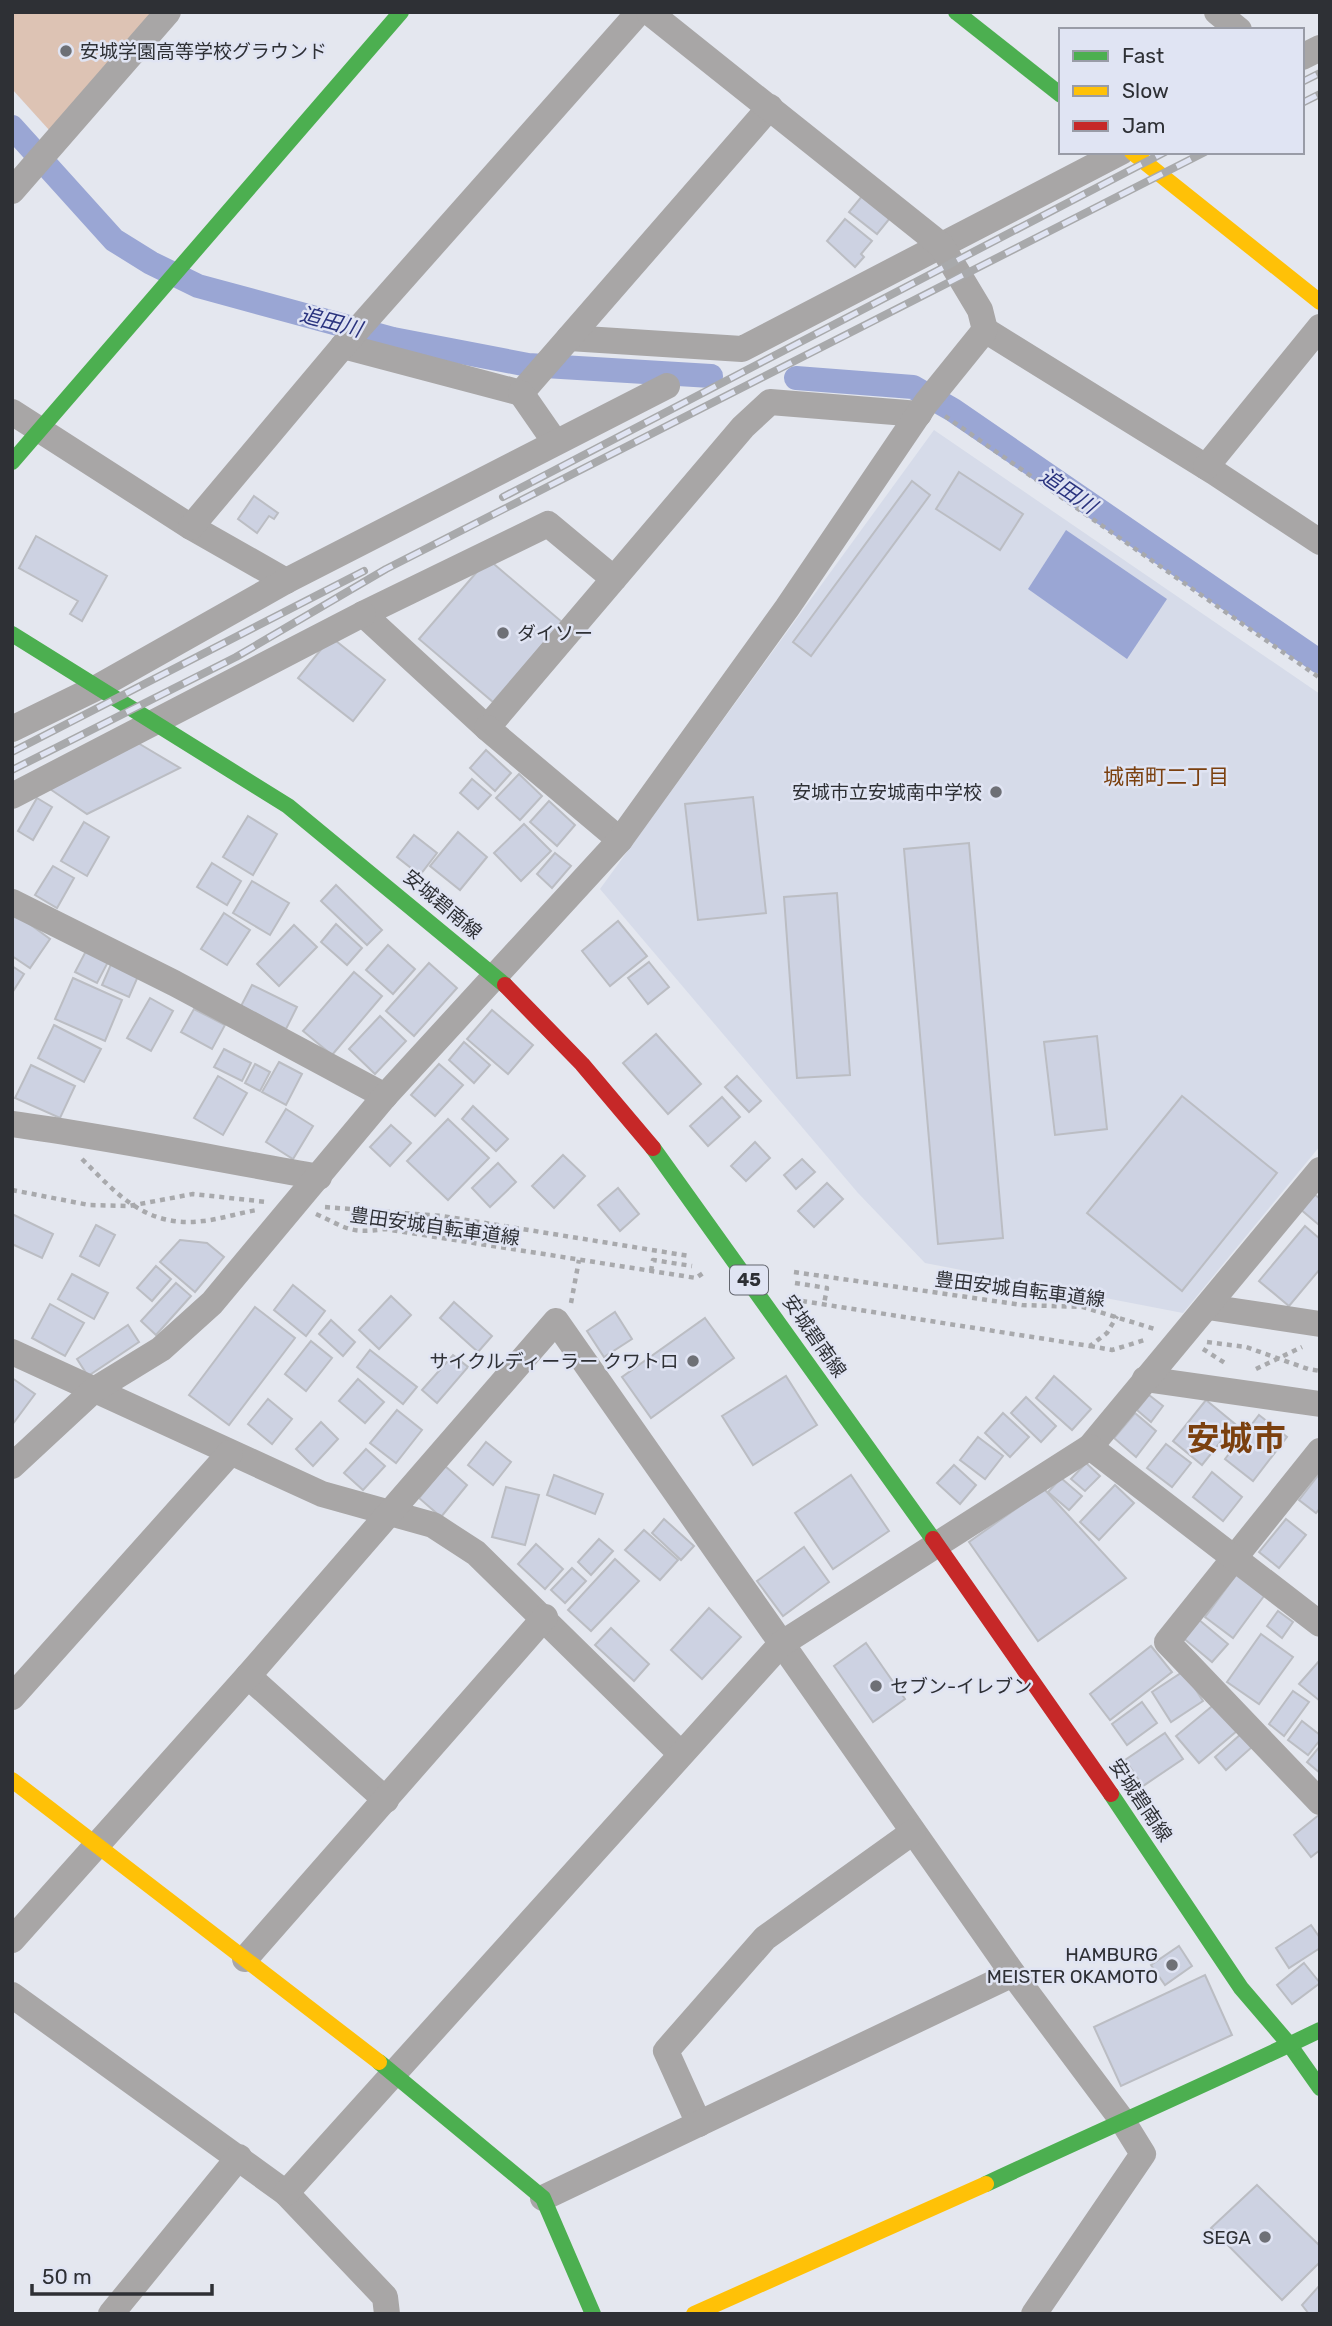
<svg xmlns="http://www.w3.org/2000/svg" width="1332" height="2326" font-family="Rubik,'Noto Sans JP',sans-serif">
	<style>
		.built { fill: #d6dbe9 }
		.green { fill: #ddc3b4 }
		.water { fill: #9aa6d4 }
		.lines { fill: none; stroke-linecap: round; stroke-linejoin: round }
		.canal { stroke: #9aa6d4; stroke-width: 24 }
		.building { fill: #cdd2e2; stroke: #bbbdc3; stroke-width: 2 }
		.path { stroke: #a8a9ac; stroke-width: 4.5; stroke-dasharray: 5 5; stroke-linecap: butt }
		.street { stroke: #a8a6a6; stroke-width: 26 }
		.fast { stroke: #4caf50; stroke-width: 16 }
		.slow { stroke: #ffc107; stroke-width: 16 }
		.jam { stroke: #c62828; stroke-width: 16 }
		.rail-casing { stroke: #a8a9ab; stroke-width: 8 }
		.rail { stroke: #e0e4f3; stroke-width: 5; stroke-dasharray: 16; stroke-linecap: butt }
		.poi-dot { fill: #6e7076; stroke: #e0e4f3; stroke-width: 2.5 }
		.labels { text-anchor: middle; stroke-width: 5; stroke-linejoin: round; paint-order: stroke }
		.shield { fill: #e0e4f3; stroke: #63666e; stroke-width: 2 }
		.shield-label { font-size: 18px; font-weight: bold; fill: #2e3035 }
		.poi-label { font-size: 19px; fill: #2e3035; stroke: #e0e4f3; text-anchor: end }
		.street-label { font-size: 19px; fill: #2e3035; stroke: #e0e4f3 }
		.water-label { font-size: 21px; font-style: italic; fill: #2b347f; stroke: #e0e4f3 }
		.neighbourhood-label { font-size: 21px; fill: #7b400f; stroke: #e0e4f3 }
		.town-label { font-size: 33px; font-weight: bold; fill: #7b400f; stroke: #e0e4f3 }
	</style>
	<rect width="100%" height="100%" fill="#e4e7ef"/>
	<path class="built" d="M934 430 1320 694V1146L1183 1313 925 1263 858 1193 600 889Z"/>
	<path class="green" d="M12 12H153L50 131 12 89Z"/>
	<path class="water" d="M1066 530 1167 599 1127 659 1028 589Z"/>
	<g class="lines">
		<g class="canal">
			<path d="M12 127 114 240 151 263 198 286 393 339 528 365 711 376"/>
			<path d="M796 378 913 387 953 410 1320 662"/>
		</g>
	</g>
	<g class="building">
		<path d="M867 190 895 212 877 234 849 212Z"/>
		<path d="M845 219 872 241 861 254 864 257 855 267 827 241Z"/>
		<path d="M959 472 1023 514 1000 550 936 509Z"/>
		<path d="M912 481 930 495 811 656 793 642Z"/>
		<path d="M254 496 278 513 274 519 269 516 257 533 238 519Z"/>
		<path d="M36 536 107 576 82 621 70 614 78 601 19 568Z"/>
		<path d="M488 559 562 622 493 702 419 639Z"/>
		<path d="M331 637 385 680 353 721 298 678Z"/>
		<path d="M138 743 180 768 87 814 47 787Z"/>
		<path d="M486 750 511 773 495 791 470 768Z"/>
		<path d="M519 774 542 796 520 820 496 798Z"/>
		<path d="M472 779 491 795 478 809 460 793Z"/>
		<path d="M753 797 766 913 698 920 685 804Z"/>
		<path d="M37 798 52 807 33 840 18 831Z"/>
		<path d="M549 801 575 825 557 846 530 822Z"/>
		<path d="M248 816 277 834 253 875 223 857Z"/>
		<path d="M84 822 109 837 87 876 61 861Z"/>
		<path d="M524 824 551 851 521 881 494 853Z"/>
		<path d="M458 832 487 857 460 890 430 866Z"/>
		<path d="M414 835 437 853 420 875 397 857Z"/>
		<path d="M969 843 1003 1238 938 1244 904 849Z"/>
		<path d="M555 853 571 866 552 888 537 874Z"/>
		<path d="M212 863 241 881 227 905 197 887Z"/>
		<path d="M53 866 74 878 57 908 35 895Z"/>
		<path d="M252 881 289 903 270 935 233 913Z"/>
		<path d="M336 885 382 930 367 945 321 901Z"/>
		<path d="M837 893 850 1075 797 1078 784 897Z"/>
		<path d="M224 913 250 930 227 965 201 949Z"/>
		<path d="M16 914 50 939 30 968 12 956V920Z"/>
		<path d="M618 921 647 956 610 986 582 951Z"/>
		<path d="M336 924 362 948 347 965 321 942Z"/>
		<path d="M294 925 317 947 279 986 257 964Z"/>
		<path d="M388 945 415 969 393 994 366 970Z"/>
		<path d="M86 951 108 962 97 983 75 972Z"/>
		<path d="M112 962 139 974 129 997 102 985Z"/>
		<path d="M649 962 669 987 648 1004 628 978Z"/>
		<path d="M429 963 457 988 414 1036 386 1011Z"/>
		<path d="M12 966 24 974 12 993Z"/>
		<path d="M354 972 382 996 332 1055 303 1031Z"/>
		<path d="M73 978 122 1000 105 1041 55 1019Z"/>
		<path d="M252 985 297 1007 286 1029 241 1006Z"/>
		<path d="M150 998 173 1011 151 1051 127 1038Z"/>
		<path d="M194 1009 225 1025 212 1049 181 1032Z"/>
		<path d="M492 1010 533 1045 508 1074 467 1039Z"/>
		<path d="M380 1016 406 1041 375 1074 349 1049Z"/>
		<path d="M54 1025 101 1049 84 1082 38 1058Z"/>
		<path d="M656 1034 701 1084 668 1114 623 1063Z"/>
		<path d="M1097 1036 1107 1129 1055 1135 1044 1042Z"/>
		<path d="M464 1042 490 1065 474 1083 449 1060Z"/>
		<path d="M224 1049 251 1063 242 1081 214 1067Z"/>
		<path d="M279 1062 302 1074 286 1105 262 1092Z"/>
		<path d="M255 1064 270 1072 260 1091 245 1083Z"/>
		<path d="M439 1064 463 1085 435 1116 411 1095Z"/>
		<path d="M31 1065 75 1086 60 1118 15 1098Z"/>
		<path d="M218 1076 247 1093 223 1135 194 1118Z"/>
		<path d="M737 1076 761 1101 749 1112 725 1087Z"/>
		<path d="M1182 1096 1277 1173 1182 1291 1087 1213Z"/>
		<path d="M722 1097 740 1117 708 1146 690 1126Z"/>
		<path d="M473 1106 508 1139 496 1151 462 1119Z"/>
		<path d="M286 1109 313 1126 293 1159 266 1142Z"/>
		<path d="M448 1119 489 1158 448 1200 407 1161Z"/>
		<path d="M391 1125 411 1143 390 1166 370 1147Z"/>
		<path d="M755 1142 770 1158 746 1181 731 1166Z"/>
		<path d="M563 1155 585 1176 554 1208 532 1186Z"/>
		<path d="M802 1159 815 1172 796 1189 784 1175Z"/>
		<path d="M498 1163 516 1182 490 1207 472 1188Z"/>
		<path d="M827 1183 843 1199 814 1227 798 1211Z"/>
		<path d="M618 1188 639 1214 620 1231 598 1205Z"/>
		<path d="M1312 1192 1320 1199 1319 1225 1299 1208Z"/>
		<path d="M12 1214 53 1234 42 1258 12 1244Z"/>
		<path d="M96 1225 115 1235 99 1266 80 1256Z"/>
		<path d="M1305 1226 1320 1239V1269L1289 1306 1259 1281Z"/>
		<path d="M180 1240 207 1243 224 1257 195 1292 160 1262Z"/>
		<path d="M156 1266 171 1279 152 1301 137 1288Z"/>
		<path d="M72 1274 108 1293 94 1319 58 1299Z"/>
		<path d="M176 1283 191 1296 156 1335 141 1321Z"/>
		<path d="M293 1285 325 1311 306 1336 274 1310Z"/>
		<path d="M391 1296 411 1315 379 1349 359 1330Z"/>
		<path d="M454 1302 492 1336 478 1352 440 1318Z"/>
		<path d="M50 1304 84 1323 65 1356 32 1338Z"/>
		<path d="M255 1307 295 1338 229 1425 189 1395Z"/>
		<path d="M615 1312 632 1339 604 1357 587 1331Z"/>
		<path d="M705 1318 734 1358 651 1418 622 1377Z"/>
		<path d="M331 1320 355 1342 343 1356 319 1334Z"/>
		<path d="M128 1325 139 1342 88 1376 77 1359Z"/>
		<path d="M311 1341 332 1358 306 1391 285 1374Z"/>
		<path d="M370 1350 417 1387 403 1404 357 1367Z"/>
		<path d="M453 1355 468 1367 437 1403 422 1390Z"/>
		<path d="M786 1376 817 1425 753 1465 722 1416Z"/>
		<path d="M1054 1376 1091 1409 1072 1430 1036 1398Z"/>
		<path d="M12 1378 35 1394 12 1425Z"/>
		<path d="M358 1379 384 1402 365 1423 339 1401Z"/>
		<path d="M1149 1395 1163 1406 1151 1422 1137 1410Z"/>
		<path d="M1026 1397 1056 1426 1041 1442 1011 1413Z"/>
		<path d="M268 1399 292 1419 272 1444 248 1424Z"/>
		<path d="M1206 1400 1235 1424 1202 1465 1173 1441Z"/>
		<path d="M397 1410 422 1430 396 1463 370 1443Z"/>
		<path d="M1003 1413 1029 1437 1010 1457 985 1433Z"/>
		<path d="M1135 1413 1156 1431 1136 1457 1114 1438Z"/>
		<path d="M1259 1415 1287 1437 1253 1481 1225 1459Z"/>
		<path d="M321 1422 338 1439 313 1466 296 1449Z"/>
		<path d="M978 1437 1003 1456 985 1479 960 1460Z"/>
		<path d="M486 1442 511 1462 493 1485 468 1465Z"/>
		<path d="M1166 1444 1191 1463 1172 1487 1147 1468Z"/>
		<path d="M366 1449 385 1466 363 1490 344 1473Z"/>
		<path d="M1086 1463 1100 1476 1085 1491 1071 1479Z"/>
		<path d="M954 1465 976 1485 960 1504 937 1483Z"/>
		<path d="M445 1466 467 1485 441 1517 419 1498Z"/>
		<path d="M1212 1472 1242 1497 1223 1521 1193 1497Z"/>
		<path d="M1320 1473V1508L1316 1513 1299 1500Z"/>
		<path d="M554 1475 603 1494 595 1514 547 1495Z"/>
		<path d="M851 1475 889 1531 833 1569 795 1513Z"/>
		<path d="M1061 1478 1082 1496 1069 1510 1048 1492Z"/>
		<path d="M1115 1485 1134 1503 1099 1540 1080 1522Z"/>
		<path d="M506 1487 539 1495 525 1545 492 1537Z"/>
		<path d="M1044 1489 1126 1578 1038 1641 969 1542Z"/>
		<path d="M664 1519 694 1546 681 1560 652 1533Z"/>
		<path d="M1286 1519 1306 1535 1279 1568 1259 1552Z"/>
		<path d="M644 1530 678 1560 660 1580 625 1550Z"/>
		<path d="M599 1539 613 1551 591 1575 578 1562Z"/>
		<path d="M536 1544 563 1569 545 1589 518 1564Z"/>
		<path d="M804 1547 829 1582 783 1616 757 1581Z"/>
		<path d="M615 1559 639 1581 591 1631 568 1610Z"/>
		<path d="M572 1568 586 1581 565 1603 551 1590Z"/>
		<path d="M1236 1575 1264 1596 1233 1638 1205 1617Z"/>
		<path d="M709 1608 741 1637 702 1679 671 1650Z"/>
		<path d="M1278 1611 1293 1622 1282 1638 1267 1626Z"/>
		<path d="M1198 1619 1228 1644 1212 1662 1182 1637Z"/>
		<path d="M611 1628 649 1664 634 1681 595 1645Z"/>
		<path d="M1261 1634 1293 1657 1259 1704 1227 1682Z"/>
		<path d="M866 1643 905 1699 873 1722 834 1666Z"/>
		<path d="M1151 1646 1172 1672 1110 1720 1090 1694Z"/>
		<path d="M1320 1660V1701L1299 1684Z"/>
		<path d="M1184 1671 1203 1701 1171 1722 1152 1692Z"/>
		<path d="M1293 1691 1309 1702 1284 1736 1269 1724Z"/>
		<path d="M1142 1702 1157 1723 1127 1745 1112 1724Z"/>
		<path d="M1216 1703 1238 1730 1199 1763 1176 1736Z"/>
		<path d="M1302 1721 1320 1735V1740L1308 1755 1288 1740Z"/>
		<path d="M1165 1733 1183 1759 1143 1786 1125 1760Z"/>
		<path d="M1241 1734 1252 1747 1226 1770 1215 1757Z"/>
		<path d="M1320 1746V1773L1307 1762Z"/>
		<path d="M1320 1814V1850L1311 1857 1294 1835Z"/>
		<path d="M1311 1925 1320 1938V1948L1289 1968 1276 1948Z"/>
		<path d="M1179 1946 1192 1966 1165 1985 1151 1965Z"/>
		<path d="M1304 1963 1320 1983 1292 2004 1277 1985Z"/>
		<path d="M1205 1975 1232 2035 1121 2086 1094 2027Z"/>
		<path d="M1257 2185 1320 2246V2262L1282 2300 1211 2228Z"/>
		<path d="M1320 2285V2314H1309L1302 2305Z"/>
	</g>
	<g class="lines">
		<g class="path">
			<path d="M945 416 1320 678"/>
			<path d="M82 1159C118 1195 146 1228 203 1221 221 1219 239 1213 257 1210"/>
			<path d="M12 1190 89 1205 129 1206 193 1194 267 1202"/>
			<path d="M325 1207 442 1216 689 1256"/>
			<path d="M316 1214C347 1228 349 1234 385 1229L696 1278 706 1271"/>
			<path d="M651 1271 653 1260 692 1266"/>
			<path d="M794 1272 1022 1305 1083 1307 1158 1330"/>
			<path d="M795 1283 827 1288 824 1304"/>
			<path d="M802 1301 1090 1346 1107 1333 1117 1316"/>
			<path d="M571 1303 579 1260"/>
			<path d="M1207 1342 1246 1347 1308 1369 1320 1371"/>
			<path d="M1090 1346 1112 1350 1148 1339"/>
			<path d="M1203 1349 1228 1365"/>
			<path d="M1256 1369 1302 1347"/>
		</g>
		<g class="street">
			<path d="M1217 12 1239 30"/>
			<path d="M1302 57 1320 48"/>
			<path d="M12 191 168 12"/>
			<path d="M985 330 1214 472 1320 542"/>
			<path d="M569 338 742 349 1121 152"/>
			<path d="M343 346 521 393 770 107"/>
			<path d="M521 393 555 442"/>
			<path d="M12 412 191 527 286 581"/>
			<path d="M1206 467 1320 327"/>
			<path d="M191 527 343 346 639 12"/>
			<path d="M614 579 548 524 363 614 487 728 743 427 770 402 919 414"/>
			<path d="M487 728 620 840"/>
			<path d="M12 729 98 687 286 581 667 386"/>
			<path d="M12 796 363 614"/>
			<path d="M12 902 174 983 385 1096"/>
			<path d="M12 1124C115 1138 216 1159 319 1177"/>
			<path d="M1208 1307 1320 1324"/>
			<path d="M12 1352 322 1494 433 1525 476 1553 681 1754"/>
			<path d="M1145 1379 1320 1404"/>
			<path d="M1090 1447 1320 1170"/>
			<path d="M1320 1451 1167 1642 1320 1802"/>
			<path d="M12 1466 94 1390 161 1349 212 1303 385 1096 620 840 787 608 926 403 985 330 980 310 941 245 649 12"/>
			<path d="M248 1676 386 1800"/>
			<path d="M12 1697 230 1453"/>
			<path d="M12 1940 248 1676 556 1321 1013 1974 1122 2120 1143 2154 1034 2314"/>
			<path d="M245 1959 545 1617"/>
			<path d="M12 1995 286 2193 385 2297 387 2314"/>
			<path d="M699 2124 666 2051 765 1938 913 1832"/>
			<path d="M286 2193 781 1644 1090 1447 1320 1624"/>
			<path d="M543 2198 1013 1974"/>
			<path d="M111 2314 239 2157"/>
		</g>
		<g class="fast">
			<path d="M956 12 1061 95"/>
			<path d="M12 462 401 12"/>
			<path d="M12 634 288 806 505 985"/>
			<path d="M653 1148 933 1539"/>
			<path d="M1111 1794 1241 1988 1289 2044 1320 2088"/>
			<path d="M379 2062 543 2198 593 2314"/>
			<path d="M986 2184C1097 2132 1210 2083 1320 2030"/>
		</g>
		<g class="slow">
			<path d="M1132 152 1320 302"/>
			<path d="M12 1780 379 2062"/>
			<path d="M694 2314 986 2184"/>
		</g>
		<g class="jam">
			<path d="M505 985 582 1064 653 1148"/>
			<path d="M933 1539 1111 1794"/>
		</g>
		<g class="rail-casing">
			<g id="rail">
				<path d="M1302 82 1320 73"/>
				<path d="M1302 103 1320 94"/>
				<path d="M503 497 1165 152"/>
				<path d="M12 752 364 571"/>
				<path d="M12 770 236 657 386 569 1205 152"/>
			</g>
		</g>
		<use href="#rail" class="rail"/>
	</g>
	<g class="poi-dot">
		<circle cx="66" cy="51" r="7"/>
		<circle cx="503" cy="633" r="7"/>
		<circle cx="996" cy="792" r="7"/>
		<circle cx="693" cy="1361" r="7"/>
		<circle cx="876" cy="1686" r="7"/>
		<circle cx="1172" cy="1965" r="7"/>
		<circle cx="1265" cy="2237" r="7"/>
	</g>
	<g class="labels">
		<rect class="shield" x="730" y="1265.5" width="38" height="29" rx="5"/>
		<g class="shield-label">
			<text x="749" y="1286">45</text>
		</g>
		<g class="poi-label">
			<text x="80" y="58" text-anchor="start">安城学園高等学校グラウンド</text>
			<text x="517" y="640" text-anchor="start">ダイソー</text>
			<text x="982" y="799">安城市立安城南中学校</text>
			<text x="679" y="1368">サイクルディーラー クワトロ</text>
			<text x="890" y="1693" text-anchor="start">セブン-イレブン</text>
			<text x="1158" y="1961">HAMBURG<tspan x="1158" dy="22">MEISTER OKAMOTO</tspan></text>
			<text x="1251" y="2244">SEGA</text>
		</g>
		<g class="street-label">
			<text transform="translate(443 904) rotate(40)" y="7">安城碧南線</text>
			<text transform="translate(435 1226) rotate(8)" y="7">豊田安城自転車道線</text>
			<text transform="translate(1020 1289) rotate(7)" y="7">豊田安城自転車道線</text>
			<text transform="translate(815 1336) rotate(55)" y="7">安城碧南線</text>
			<text transform="translate(1141 1800) rotate(56)" y="7">安城碧南線</text>
		</g>
		<g class="water-label">
			<text transform="translate(331 322) rotate(15)" y="7">追田川</text>
			<text transform="translate(1068 491) rotate(34)" y="7">追田川</text>
		</g>
		<g class="neighbourhood-label">
			<text x="1166" y="784">城南町二丁目</text>
		</g>
		<g class="town-label">
			<text x="1236" y="1450">安城市</text>
		</g>
	</g>
	<rect width="1332" height="2326" fill="none" stroke="#2e3035" stroke-width="28"/>
	<rect x="1059" y="28" width="245" height="126" fill="#e0e4f3" stroke="#999ca7" stroke-width="2"/>
	<rect x="1073" y="51" width="35" height="10" fill="#4caf50" stroke="#999ca7" stroke-width="2"/>
	<text x="1122" y="63" font-size="21" fill="#2e3035">Fast</text>
	<rect x="1073" y="86" width="35" height="10" fill="#ffc107" stroke="#999ca7" stroke-width="2"/>
	<text x="1122" y="98" font-size="21" fill="#2e3035">Slow</text>
	<rect x="1073" y="121" width="35" height="10" fill="#c62828" stroke="#999ca7" stroke-width="2"/>
	<text x="1122" y="133" font-size="21" fill="#2e3035">Jam</text>
	<path d="M32 2284v10h180v-10" fill="none" stroke="#2e3035" stroke-width="3.5"/>
	<text x="42" y="2284" font-size="21" fill="#2e3035" stroke="#e0e4f3" stroke-width="5" paint-order="stroke">50 m</text>
</svg>
